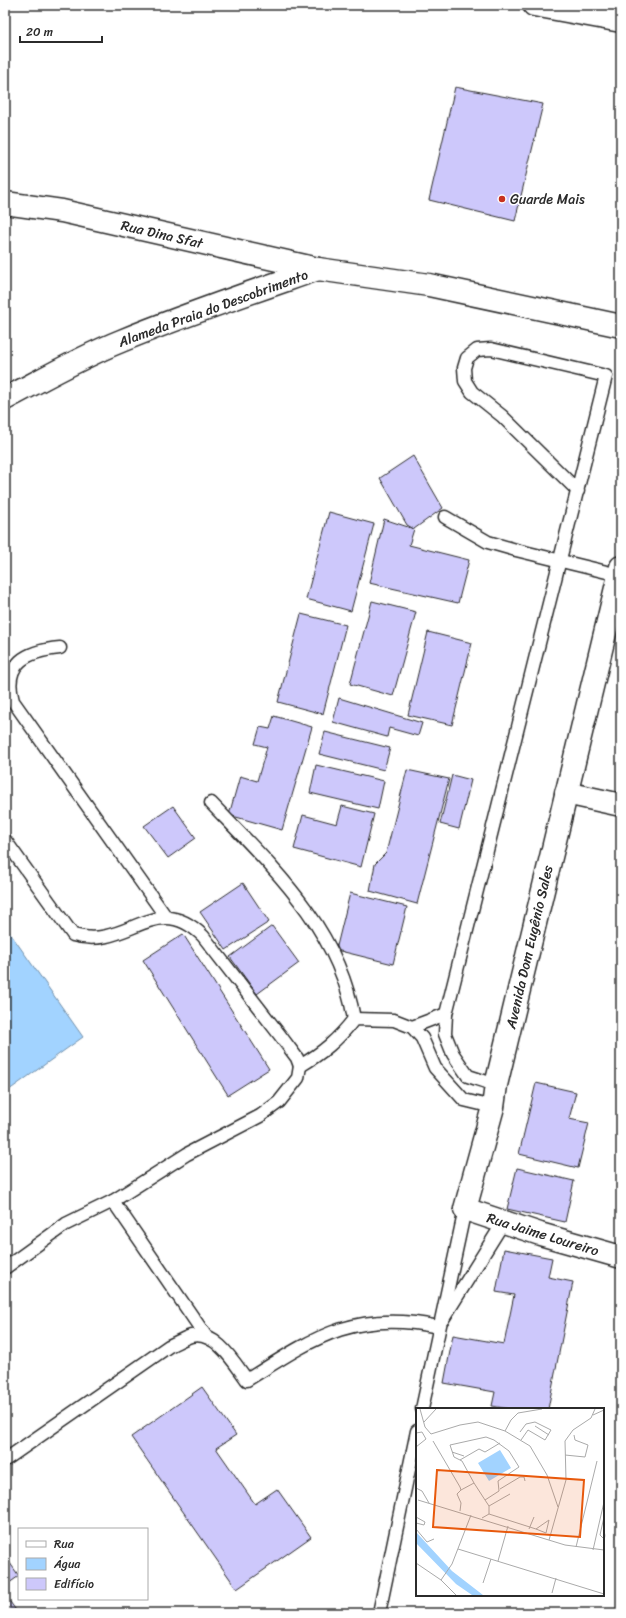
<svg xmlns="http://www.w3.org/2000/svg" width="626" height="1618" font-family="Sriracha,sans-serif">
	<style>
		.water { fill: #a2d3ff; stroke: #7290aa }
		.building { fill: #cdc8fb; stroke: #2b2b2b }
		.lines { fill: none; stroke-linecap: round; stroke-linejoin: round }
		.lane-casing { stroke: #2b2b2b; stroke-width: 15 }
		.street-casing { stroke: #2b2b2b; stroke-width: 25 }
		.lane { stroke: #fff; stroke-width: 12 }
		.street { stroke: #fff; stroke-width: 22 }
		.poi-dot { fill: #c8321e; stroke: #fff; stroke-width: 1.5 }
		.labels { text-anchor: middle; stroke-width: 3; stroke-linejoin: round; paint-order: stroke }
		.poi-label { font-size: 14px; fill: #2b2b2b; stroke: #fff; text-anchor: start }
		.street-label { font-size: 14px; fill: #2b2b2b; stroke: #fff }
		.inset-road { fill: none; stroke: #aaa; stroke-width: 1 }
		.view { fill: #e8590c; fill-opacity: 0.15; stroke: #e8590c; stroke-width: 2 }
		.inset-edge { fill: none; stroke: #2b2b2b; stroke-width: 2 }
	</style>
	<rect width="100%" height="100%" fill="#fff"/>
	<filter id="ink" filterUnits="userSpaceOnUse"><feTurbulence type="fractalNoise" baseFrequency=".025" numOctaves="2"/><feDisplacementMap in="SourceGraphic" scale="8" xChannelSelector="R" yChannelSelector="G"/><feConvolveMatrix kernelMatrix="1 2 1 2 8 2 1 2 1" color-interpolation-filters="sRGB"/></filter>
	<g filter="url(#ink)">
		<path class="water" d="M5 926 83 1037 5 1093Z"/>
		<g class="building">
			<path d="M455 87 543 104 515 221 429 200Z"/>
			<path d="M413 456 443 508 414 529 407 525 380 478Z"/>
			<path d="M329 512 374 524 351 611 306 599Z"/>
			<path d="M384 519 414 529 409 545 469 560 458 603 369 583Z"/>
			<path d="M372 601 416 612 393 696 350 684Z"/>
			<path d="M301 614 346 625 323 714 278 702Z"/>
			<path d="M428 632 472 643 452 725 408 715Z"/>
			<path d="M339 698 422 723 418 736 389 728 387 737 333 722Z"/>
			<path d="M274 716 312 727 282 830 229 815 240 776 257 781 267 747 255 744 260 727 270 729Z"/>
			<path d="M325 732 390 748 384 770 319 754Z"/>
			<path d="M316 765 384 781 378 809 310 793Z"/>
			<path d="M407 770 449 779 417 904 370 891 375 864 386 853Z"/>
			<path d="M452 775 471 780 459 829 440 824Z"/>
			<path d="M173 806 196 838 168 858 144 826Z"/>
			<path d="M342 806 374 814 361 867 294 849 303 815 337 824Z"/>
			<path d="M243 883 269 922 226 950 200 912Z"/>
			<path d="M350 893 407 907 393 964 336 950Z"/>
			<path d="M272 926 299 963 257 994 230 957Z"/>
			<path d="M183 934 269 1069 228 1095 143 960Z"/>
			<path d="M536 1083 576 1092 569 1119 589 1123 578 1168 519 1154Z"/>
			<path d="M517 1168 574 1181 565 1222 507 1209Z"/>
			<path d="M504 1249 552 1258 548 1277 573 1282 548 1409H510L492 1406 495 1392 444 1383 453 1335 504 1344 514 1295 496 1292Z"/>
			<path d="M202 1387 236 1435 216 1448 255 1504 277 1489 311 1537 237 1589 131 1437Z"/>
			<path d="M603 1533 606 1534 603 1548Z"/>
			<path d="M5 1556 19 1576 5 1586Z"/>
			<path d="M5 1595 18 1613H5Z"/>
		</g>
		<g class="lines">
			<g class="lane-casing">
				<g id="lane">
					<path d="M445 517 488 542 516 550 619 575"/>
					<path d="M60 648C27 651 2 663 13 701L166 917"/>
					<path d="M211 803C272 867 339 928 354 1019"/>
					<path d="M5 840 73 935C128 951 155 889 203 936L279 1034 297 1058 300 1066C322 1053 338 1040 354 1019L394 1020 412 1027 422 1038 435 1068 464 1100 493 1107"/>
					<path d="M412 1027 446 1014"/>
					<path d="M496 1085 468 1076 453 1054 445 1034 446 1014 606 376 491 349 477 350 467 358 464 368 465 381 472 392 502 416 578 491"/>
					<path d="M113 1201 187 1154 260 1116 279 1102 298 1078 300 1066"/>
					<path d="M5 1268 66 1224 113 1201 205 1335"/>
					<path d="M443 1319 503 1223"/>
					<path d="M422 1409 465 1209"/>
					<path d="M5 1460 169 1346C176 1343 184 1338 191 1336 216 1330 235 1364 247 1380 315 1337 355 1309 439 1327"/>
					<path d="M379 1613 417 1431"/>
				</g>
			</g>
			<g class="street-casing">
				<g id="street">
					<path d="M534 5 621 21"/>
					<path d="M5 203 62 211 318 269 429 285 621 326"/>
					<path d="M5 399C43 379 81 357 121 341 186 314 252 292 318 269"/>
					<path d="M621 567 496 1085 493 1107 465 1209 540 1234 621 1257"/>
					<path d="M566 793 621 805"/>
				</g>
			</g>
			<use href="#lane" class="lane"/>
			<use href="#street" class="street"/>
		</g>
	</g>
	<circle class="poi-dot" cx="502" cy="199" r="4"/>
	<g class="labels">
		<g class="poi-label">
			<text x="510" y="204">Guarde Mais</text>
		</g>
		<g class="street-label">
			<text transform="translate(162 234) rotate(13)" y="5">Rua Dina Sfat</text>
			<text transform="translate(213 308) rotate(-20)" y="5">Alameda Praia do Descobrimento</text>
			<text transform="translate(529 947) rotate(-77)" y="5">Avenida Dom Eugênio Sales</text>
			<text transform="translate(543 1234) rotate(17)" y="5">Rua Jaime Loureiro</text>
		</g>
	</g>
	<g transform="translate(416 1408)">
		<rect width="188" height="188" fill="#fff"/>
		<path d="M84 42 95 60 73 73 62 55ZM0 124 36 163 67 187H56L40 176 0 135Z" fill="#a2d3ff"/>
		<path class="inset-road" d="M4 1 9 19 15 26 44 17 62 14 89 23 114 38 131 67 142 99M177 7 188 2M8 14 20 1M119 18 133 27M89 23 95 12 102 5 126 1M104 24 110 16 119 14 135 22 129 32 112 22 105 32M0 25 6 24 10 31 0 39M17 33 44 79 45 82 41 86 45 95 44 103M36 44 48 48M149 47 169 49 172 37 159 32 158 27M44 52 63 41 69 44 84 35M58 75 69 92M0 80 6 83 13 95M84 81 104 69H108L109 73M45 82 58 75 46 53 38 49 34 37 70 29 78 32 93 43 103 59 82 73 83 83 69 92 73 98V106M2 92 149 137 188 142M73 98 94 86M0 109 9 114 8 117 0 115M188 109 184 127 188 131M66 110 73 106 120 121 130 125 133 112 120 121M0 121 11 134 18 131M113 121 118 109M133 132 150 72 149 33 157 22 175 10 179 1M160 139 181 53M42 141 188 186M177 142 188 94M82 153 92 118M0 155 25 172 40 187M25 172 36 156 55 107M67 175 75 151M136 185 140 170"/>
		<path class="view" d="M21 62 168 72 164 129 17 119Z"/>
		<rect width="188" height="188" class="inset-edge"/>
	</g>
	<rect width="626" height="1618" fill="none" stroke="#fff" stroke-width="20"/>
	<rect x="10" y="10" width="606" height="1598" fill="none" stroke="#2b2b2b" stroke-width="1.5" filter="url(#ink)"/>
	<rect x="18" y="1528" width="130" height="72" fill="#ffffff" stroke="#aaaaaa"/>
	<rect x="26" y="1541" width="20" height="6" fill="#ffffff" stroke="#aaaaaa"/>
	<text x="54" y="1548" font-size="12" fill="#2b2b2b">Rua</text>
	<rect x="26" y="1558" width="20" height="12" fill="#a2d3ff" stroke="#aaaaaa"/>
	<text x="54" y="1568" font-size="12" fill="#2b2b2b">Água</text>
	<rect x="26" y="1578" width="20" height="12" fill="#cdc8fb" stroke="#aaaaaa"/>
	<text x="54" y="1588" font-size="12" fill="#2b2b2b">Edifício</text>
	<path d="M20 36v6h82v-6" fill="none" stroke="#2b2b2b" stroke-width="2"/>
	<text x="26" y="36" font-size="12" fill="#2b2b2b" stroke="#ffffff" stroke-width="3" paint-order="stroke">20 m</text>
</svg>
